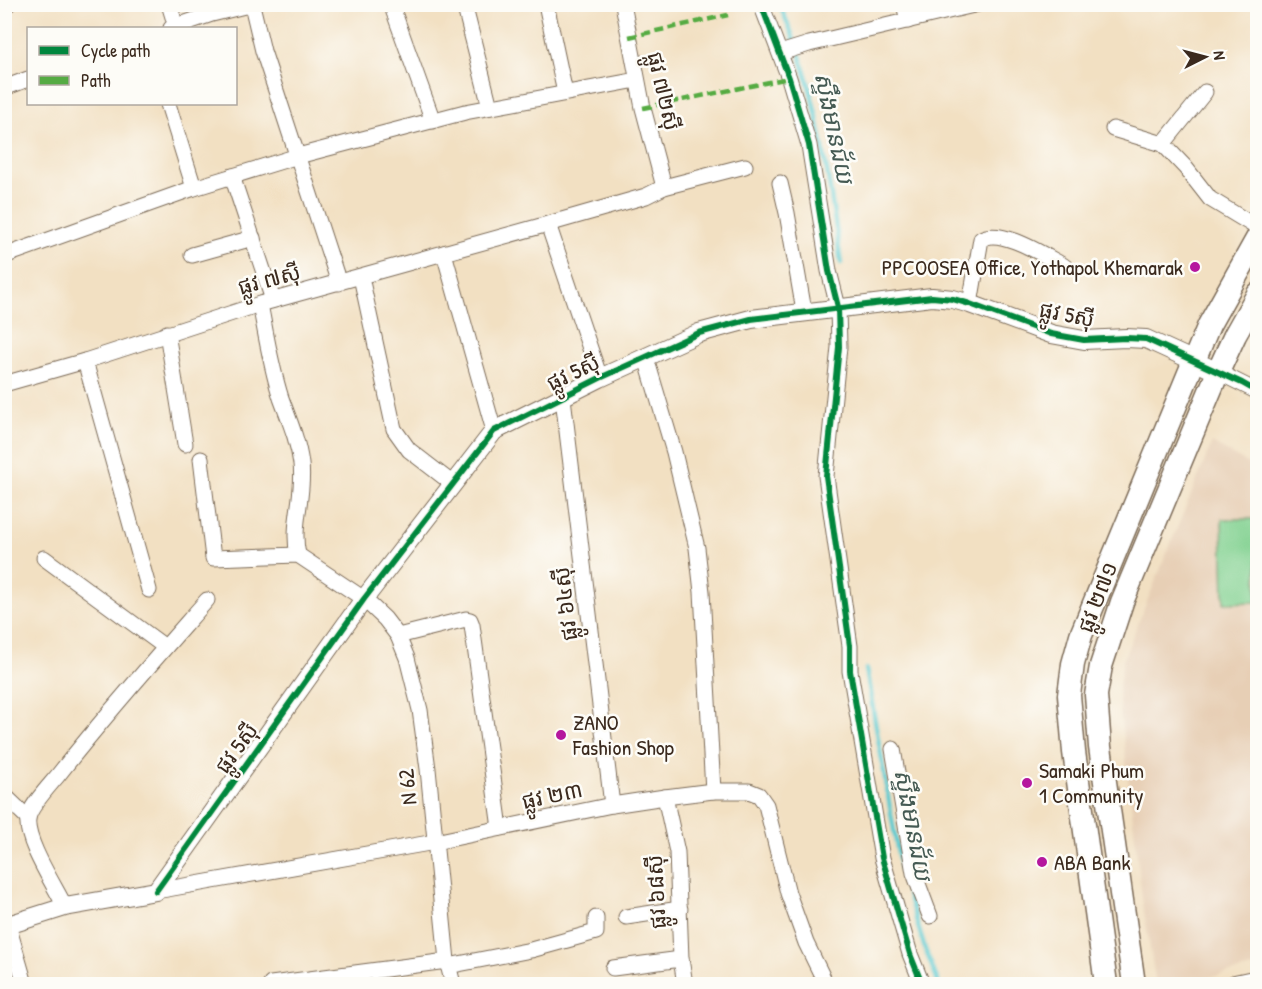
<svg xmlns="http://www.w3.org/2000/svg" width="1262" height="989" font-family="'Patrick Hand','Noto Sans Khmer',sans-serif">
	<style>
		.built { fill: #e7cfb5 }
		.green { fill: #82d191; stroke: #5e7e58; stroke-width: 1.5 }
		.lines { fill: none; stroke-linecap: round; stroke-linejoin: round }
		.stream { stroke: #5dcad0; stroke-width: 4.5 }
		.minor-casing { stroke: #7b6a57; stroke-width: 17 }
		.tertiary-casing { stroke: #7b6a57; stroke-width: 20 }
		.primary-casing { stroke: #7b6a57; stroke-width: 25 }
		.minor { stroke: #fff; stroke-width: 15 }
		.tertiary { stroke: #fff; stroke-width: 18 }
		.primary { stroke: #fff; stroke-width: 22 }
		.quiet { stroke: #55ab43; stroke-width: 4.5; stroke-dasharray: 9 4.5; stroke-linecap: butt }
		.cycleway-casing { stroke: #fdfcf7; stroke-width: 10 }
		.cycleway { stroke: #00873e; stroke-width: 6 }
		.poi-dot { fill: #b5179e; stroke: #fdfcf7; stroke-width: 2 }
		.labels { text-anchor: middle; stroke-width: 5; stroke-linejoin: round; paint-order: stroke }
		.street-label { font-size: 22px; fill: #3b2a1e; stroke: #fdfcf7 }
		.poi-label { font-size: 22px; fill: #3b2a1e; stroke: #fdfcf7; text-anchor: start }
		.water-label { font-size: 24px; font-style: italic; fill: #455a53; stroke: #fdfcf7 }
	</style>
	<rect width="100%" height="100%" fill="#fdfcf7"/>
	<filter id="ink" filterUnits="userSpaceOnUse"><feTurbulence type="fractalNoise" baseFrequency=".0167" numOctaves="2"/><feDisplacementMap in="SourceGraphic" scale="12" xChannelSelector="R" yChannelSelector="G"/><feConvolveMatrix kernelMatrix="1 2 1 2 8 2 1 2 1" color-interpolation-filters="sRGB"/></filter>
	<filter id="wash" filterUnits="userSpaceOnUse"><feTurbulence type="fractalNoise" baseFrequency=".008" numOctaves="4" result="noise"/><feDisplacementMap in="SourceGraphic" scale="24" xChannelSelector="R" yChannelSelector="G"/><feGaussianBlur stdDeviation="1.35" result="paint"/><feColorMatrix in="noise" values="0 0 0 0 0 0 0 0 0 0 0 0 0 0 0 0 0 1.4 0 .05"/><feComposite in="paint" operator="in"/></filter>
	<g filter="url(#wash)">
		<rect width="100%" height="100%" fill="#f2e0c2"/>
		<path class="built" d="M1212 443 1257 469V967L1178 984H1156L1143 906 1118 693 1123 660Z"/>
		<path class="green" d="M1222 519H1257V602L1224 603Z"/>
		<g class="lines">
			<g class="stream">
				<path d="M779 4C818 85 828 175 841 263"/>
				<path d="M866 669 901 871 925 949 939 984"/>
			</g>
		</g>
	</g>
	<g filter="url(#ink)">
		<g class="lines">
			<g class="minor-casing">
				<g id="minor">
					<path d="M169 4 176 27"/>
					<path d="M391 4 433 121"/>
					<path d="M464 4 490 107"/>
					<path d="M546 4 565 93"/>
					<path d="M623 4 643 108 664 187"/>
					<path d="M761 4 789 78 809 145 829 271 838 307 839 347 826 476 850 646V671L882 858 910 954 922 984"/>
					<path d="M904 4 908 21"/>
					<path d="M252 5 263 51 339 283"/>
					<path d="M4 6 8 4"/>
					<path d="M171 28 212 14 253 4"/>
					<path d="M780 53 809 44 978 4"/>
					<path d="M4 88 28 79"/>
					<path d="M168 104 194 188"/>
					<path d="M1113 129 1163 144 1185 167 1210 199 1258 228"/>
					<path d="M1163 144 1205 92"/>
					<path d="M232 176 273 300"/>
					<path d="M780 183 787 213 804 311"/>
					<path d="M548 224 600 378"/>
					<path d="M444 253 494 431"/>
					<path d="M192 255 253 238"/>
					<path d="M4 256 194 188 298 156 465 112 637 80"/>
					<path d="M361 277 394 429 409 450 453 484"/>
					<path d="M260 304C266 335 271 367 281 398 289 420 298 440 301 464 305 495 291 525 298 555"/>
					<path d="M970 304 981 239C1001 227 1045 256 1064 266"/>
					<path d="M167 333 185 444"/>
					<path d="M646 358 674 452 697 548 702 592 713 791"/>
					<path d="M85 361 149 590"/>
					<path d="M1218 372 1258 392"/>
					<path d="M4 384 85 361 260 304 548 224 646 196 664 187 745 166"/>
					<path d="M563 398 612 805"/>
					<path d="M201 459 213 558 298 555 364 599 385 619 398 636 407 658 420 710 428 769 447 961 453 984"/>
					<path d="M44 558 165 647"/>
					<path d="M398 636 466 619 470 620 472 625 500 828"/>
					<path d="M893 749 914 873 930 916"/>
					<path d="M4 795 28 818"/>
					<path d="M665 797 677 852 681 959 685 984"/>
					<path d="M156 891 435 842 612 805 665 797 713 791H749L759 795 766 805 788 893 806 943 826 984"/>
					<path d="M65 907C55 886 25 841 28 819 29 807 51 784 59 774 106 714 157 657 207 600"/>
					<path d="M626 917 680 909"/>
					<path d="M8 925 25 984"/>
					<path d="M448 966 531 950 596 932V918"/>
					<path d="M613 968 681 959"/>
					<path d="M271 984 447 961"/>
				</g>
			</g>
			<g class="tertiary-casing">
				<g id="tertiary">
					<path d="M4 924 8 925 65 907 156 891 364 599 494 431 600 378 699 333 751 319 932 297 953 299 970 304 1051 334 1084 340 1126 338 1146 339 1218 372"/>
					<path d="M1235 984 1258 979"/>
				</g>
			</g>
			<g class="primary-casing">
				<g id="primary">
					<path d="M1106 984 1074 752 1069 695 1073 664 1081 635 1194 361 1209 325 1258 237"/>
					<path d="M1134 984 1100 747 1096 695 1101 666 1122 602 1218 372 1235 335 1258 294"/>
				</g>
			</g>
			<use href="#minor" class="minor"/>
			<use href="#tertiary" class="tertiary"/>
			<use href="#primary" class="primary"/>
			<g class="quiet">
				<path d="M623 5 626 4"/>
				<path d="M629 37 728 15"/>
				<path d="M643 108 789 78"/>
			</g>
			<g class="cycleway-casing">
				<g id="cycleway">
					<path d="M761 4 789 78 809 145 829 271 838 307 839 347 826 476 850 646V671L882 858 910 954 922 984"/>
					<path d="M156 891 364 599 494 431 600 378 699 333 751 319 932 297 953 299 970 304 1051 334 1084 340 1126 338 1146 339 1242 383 1258 392"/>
				</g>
			</g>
			<use href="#cycleway" class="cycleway"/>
		</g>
	</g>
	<g class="poi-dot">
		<circle cx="1195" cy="267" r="6"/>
		<circle cx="561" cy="735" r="6"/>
		<circle cx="1027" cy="783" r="6"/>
		<circle cx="1042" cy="862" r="6"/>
	</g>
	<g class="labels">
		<g class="street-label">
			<text transform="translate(664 91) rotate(77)" y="8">ផ្លូវ ៧២ស៊ី</text>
			<text transform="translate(269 279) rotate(-15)" y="8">ផ្លូវ ៧ស៊ី</text>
			<text transform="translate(1067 314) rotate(11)" y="8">ផ្លូវ 5ស៊ី</text>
			<text transform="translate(573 372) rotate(-26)" y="8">ផ្លូវ 5ស៊ី</text>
			<text transform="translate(1097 597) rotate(-69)" y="8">ផ្លូវ ២៧១</text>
			<text transform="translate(565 604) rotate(-97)" y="8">ផ្លូវ ៦៤ស៊ី</text>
			<text transform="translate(236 748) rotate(-54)" y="8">ផ្លូវ 5ស៊ី</text>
			<text transform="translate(407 787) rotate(-96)" y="8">N 62</text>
			<text transform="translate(552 795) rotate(-12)" y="8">ផ្លូវ ២៣</text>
			<text transform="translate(656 892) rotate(-93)" y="8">ផ្លូវ ៦៨ស៊ី</text>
		</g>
		<g class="poi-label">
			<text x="1183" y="275" text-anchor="end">PPCOOSEA Office, Yothapol Khemarak</text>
			<text x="573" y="730">ZANO<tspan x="573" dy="25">Fashion Shop</tspan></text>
			<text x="1039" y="778">Samaki Phum<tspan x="1039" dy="25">1 Community</tspan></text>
			<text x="1054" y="870">ABA Bank</text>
		</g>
		<g class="water-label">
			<text transform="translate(834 128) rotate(78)" y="8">ស្ទឹងមានជ័យ</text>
			<text transform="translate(913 825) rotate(79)" y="8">ស្ទឹងមានជ័យ</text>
		</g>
	</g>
	<rect width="1262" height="989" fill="none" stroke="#fdfcf7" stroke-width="24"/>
	<rect x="27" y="27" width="210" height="78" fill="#fdfcf7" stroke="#afa8a0" stroke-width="1.5"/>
	<rect x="39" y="46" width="30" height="9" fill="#00873e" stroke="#afa8a0" stroke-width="1.5"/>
	<text x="81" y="57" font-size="18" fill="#3b2a1e">Cycle path</text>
	<rect x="39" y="76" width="30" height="9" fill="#55ab43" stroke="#afa8a0" stroke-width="1.5"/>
	<text x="81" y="87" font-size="18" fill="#3b2a1e">Path</text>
	<g transform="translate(1205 57) rotate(84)" stroke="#fdfcf7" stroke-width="4.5" paint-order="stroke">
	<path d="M0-4.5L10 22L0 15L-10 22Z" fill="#3b2a1e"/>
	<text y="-9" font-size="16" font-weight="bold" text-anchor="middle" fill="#3b2a1e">N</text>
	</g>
</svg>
